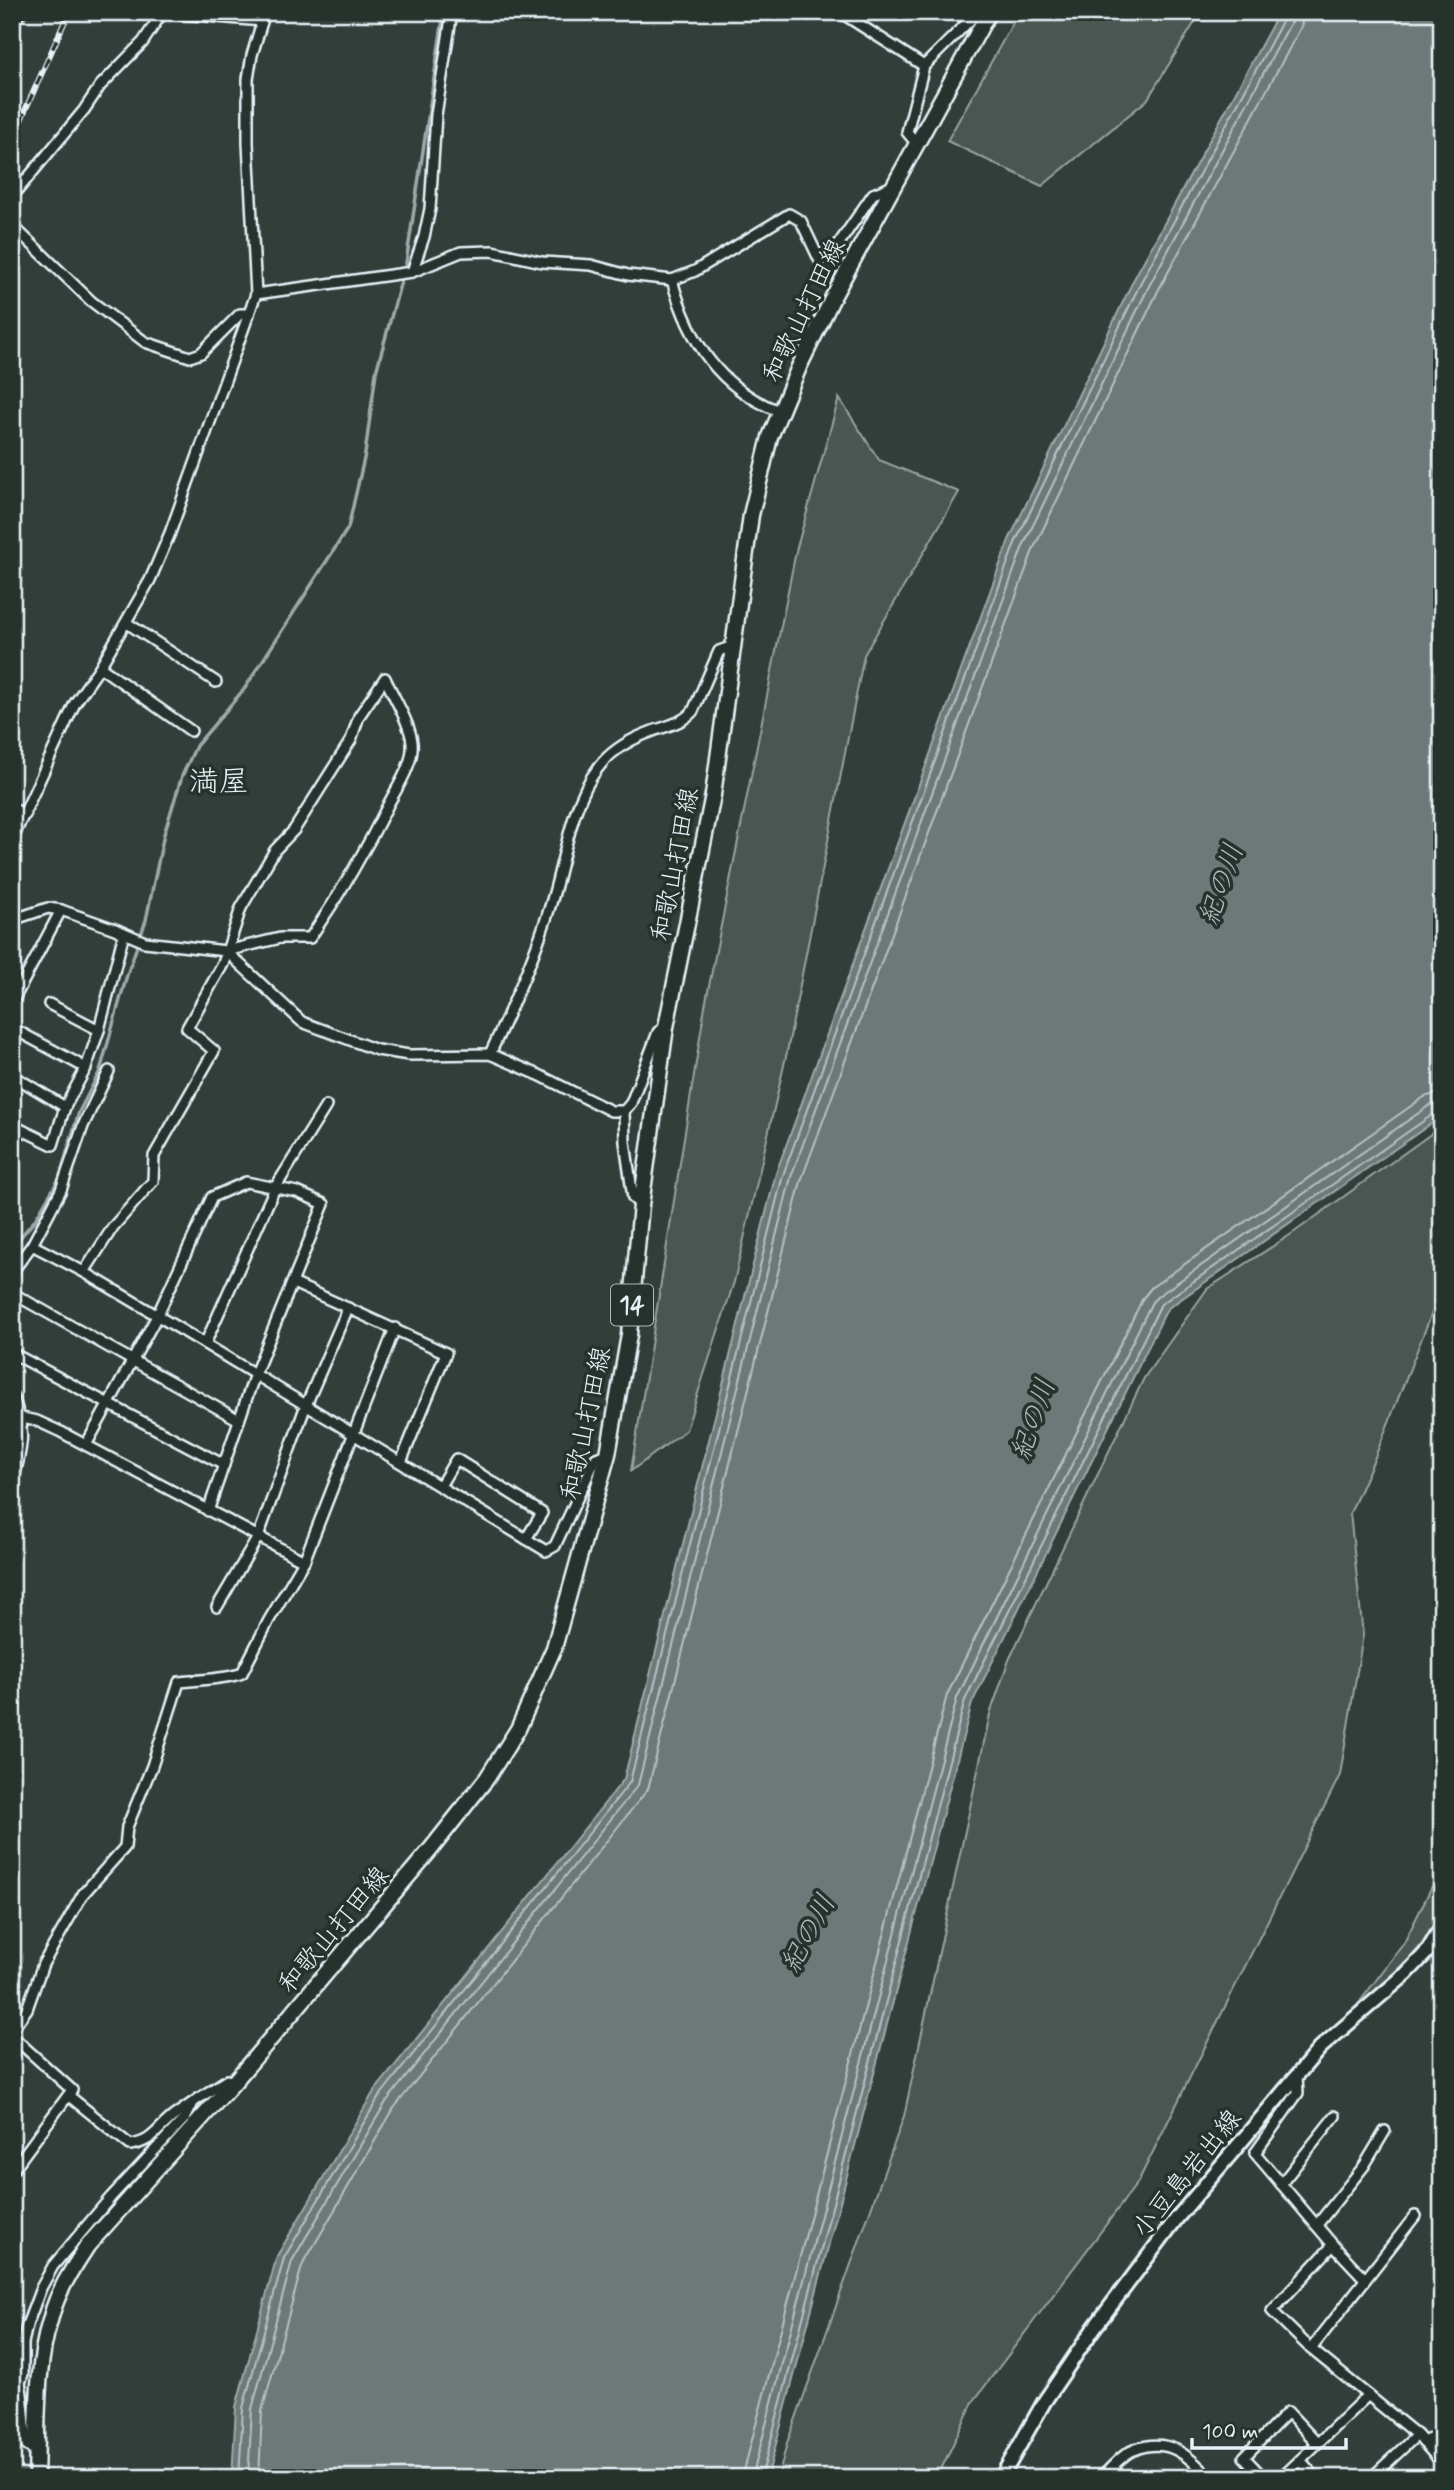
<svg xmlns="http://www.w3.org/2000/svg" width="1454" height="2490" font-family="Mynerve,'Klee One',sans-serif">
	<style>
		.green { fill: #495651; stroke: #98a4a4; stroke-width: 2 }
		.water { fill: #6d7978; stroke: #9ea9ab; stroke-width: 2 }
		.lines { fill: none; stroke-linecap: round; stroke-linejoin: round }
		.shore { stroke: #b7c1c5; stroke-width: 2 }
		.stream { stroke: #9ea9ab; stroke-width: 3.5 }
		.street-casing { stroke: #e8f1f8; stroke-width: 14 }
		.secondary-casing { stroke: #e8f1f8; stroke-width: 18 }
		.primary-casing { stroke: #e8f1f8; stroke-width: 19 }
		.street { stroke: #26332d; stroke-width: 9 }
		.secondary { stroke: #26332d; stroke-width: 12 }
		.primary { stroke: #26332d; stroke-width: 14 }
		.rail-casing { stroke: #e8f1f8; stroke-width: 6 }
		.rail { stroke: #26332d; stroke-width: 3.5; stroke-dasharray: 10; stroke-linecap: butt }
		.labels { text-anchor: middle; stroke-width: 7; stroke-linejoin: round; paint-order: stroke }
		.shield { fill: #26332d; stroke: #aeb8bb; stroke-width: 2 }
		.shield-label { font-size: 24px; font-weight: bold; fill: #e8f1f8 }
		.street-label { font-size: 26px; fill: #e8f1f8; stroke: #26332d }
		.water-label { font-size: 28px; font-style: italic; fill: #b1bbbe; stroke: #26332d }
		.quarter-label { font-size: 30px; fill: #e8f1f8; stroke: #26332d }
	</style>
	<rect width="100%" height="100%" fill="#323e39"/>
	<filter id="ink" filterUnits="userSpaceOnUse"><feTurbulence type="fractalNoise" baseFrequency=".0143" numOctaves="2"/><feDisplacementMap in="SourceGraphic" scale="14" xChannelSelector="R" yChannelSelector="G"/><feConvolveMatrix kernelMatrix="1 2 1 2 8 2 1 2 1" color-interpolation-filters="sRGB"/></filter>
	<g filter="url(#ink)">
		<g class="green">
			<path d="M1019 12H1201L1147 100 1042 186 947 141Z"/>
			<path d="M839 398 879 460 959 492 864 655 787 1052 734 1282 686 1430 631 1471 705 1006 796 551Z"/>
			<path d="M1442 1126V1287L1375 1457 1350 1513 1363 1635 1340 1775 1138 2182 973 2402 937 2478H778L787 2443 904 2116 990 1714 1009 1660 1144 1378 1207 1289 1293 1233Z"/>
			<path d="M1442 1866C1442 1879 1445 1897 1441 1910 1427 1951 1386 1980 1355 2008L1404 1943Z"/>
		</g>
		<path class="water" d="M1279 12H1442V1116L1167 1309 972 1703 767 2478H232L236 2407 277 2256 373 2093 624 1779 776 1173 1009 540 1134 279Z"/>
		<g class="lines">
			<g class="shore">
				<path d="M239 2478 243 2408 284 2258 379 2097 630 1782 783 1175 1015 543 1141 282 1284 18 1285 12"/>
				<path d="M248 2478 252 2409 292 2261 386 2102 638 1785 791 1177 1023 546 1149 286 1291 22 1293 12"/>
				<path d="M259 2478 262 2411 302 2266 394 2108 648 1789 801 1181 1033 550 1158 291 1301 27 1304 12"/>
				<path d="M742 2478 947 1695 1143 1298 1152 1287 1424 1097 1442 1092"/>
				<path d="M752 2478 957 1698 1152 1302 1158 1296 1430 1105 1442 1102"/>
				<path d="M761 2478 965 1700 1161 1304 1435 1113 1442 1111"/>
			</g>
			<path class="stream" d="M12 1247 35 1220 59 1179 79 1112 100 1071 127 975 146 920 164 834 182 776 196 746 245 688 348 528 365 454 376 372 406 263 444 12"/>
			<g class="street-casing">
				<g id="street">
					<path d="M160 12 262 21"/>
					<path d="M840 12 924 66"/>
					<path d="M12 21 22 12"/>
					<path d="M12 72H13"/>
					<path d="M917 144 907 132 924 66 978 12"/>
					<path d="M12 197 84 110 100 86 143 42 162 13"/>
					<path d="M12 225 91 301 145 342 190 357 201 353 240 314H249"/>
					<path d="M412 272 424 237 430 209 436 115 452 12"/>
					<path d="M672 280 695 271 789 214 801 221 820 261 831 255 873 194 893 186"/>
					<path d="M256 294 412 272 461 252 492 251 542 262 591 265 628 275 672 280C689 341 719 389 781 412"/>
					<path d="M127 623 216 682"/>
					<path d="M100 667 191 731"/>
					<path d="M12 808 25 815"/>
					<path d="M12 840 75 703 100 667 150 580 170 533 256 294 248 143V79L252 55 265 12"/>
					<path d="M12 920 48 908 61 910 115 929 145 942 226 951 280 938H310C341 893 365 852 389 803 398 786 414 763 412 743 411 725 393 696 385 678L359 716 351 740 294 830 275 850 241 908 223 964 187 1028 214 1051 154 1156 153 1181 113 1227 84 1272"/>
					<path d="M226 951 302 1022 377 1050 409 1055 490 1054 539 1075 611 1111H624"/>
					<path d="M13 1001 61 910"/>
					<path d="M49 1004 99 1030"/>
					<path d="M12 1028 86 1068"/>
					<path d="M490 1054C513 1004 537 952 552 900 564 860 572 801 598 768 609 753 628 741 645 734 661 727 681 725 693 711L719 651 733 646"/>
					<path d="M12 1075 65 1107"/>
					<path d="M12 1125 53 1145 65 1107 86 1068 99 1030 124 933"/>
					<path d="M641 1205 633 1198 625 1142 624 1111 631 1103 658 1032 666 1027"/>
					<path d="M32 1245 84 1272 205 1344 546 1551 555 1546 596 1458 608 1454"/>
					<path d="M12 1278 15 1268 32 1245 61 1190 83 1126 109 1071"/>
					<path d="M293 1283 446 1353 401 1462"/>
					<path d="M12 1293 239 1420"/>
					<path d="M205 1344 275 1188 326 1106"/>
					<path d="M12 1353 224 1465"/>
					<path d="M12 1395C28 1434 21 1448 12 1487"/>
					<path d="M22 1418 37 1421 61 1432 304 1561"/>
					<path d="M86 1445 157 1316 212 1197 246 1182 297 1192 324 1204 255 1374 208 1511"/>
					<path d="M440 1486 456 1459 542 1513 526 1539"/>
					<path d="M217 1607 258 1537 306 1405 348 1308"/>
					<path d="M12 2030 27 2009 43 1964 83 1894 125 1847 127 1827 152 1766 179 1682C194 1680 230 1679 242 1673L269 1620 304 1561 395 1328"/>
					<path d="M12 2036 72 2090 12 2171"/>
					<path d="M1297 2076 1298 2093 1255 2153 1333 2245 1272 2311 1311 2349 1417 2435 1442 2463"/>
					<path d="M69 2096 130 2145C154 2142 157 2128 175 2115 192 2103 209 2091 227 2080L234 2082"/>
					<path d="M1281 2184 1335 2116"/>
					<path d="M1317 2225 1364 2166 1385 2131"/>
					<path d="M1333 2245 1365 2279"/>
					<path d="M1311 2349 1415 2216"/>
					<path d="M12 2360C24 2377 24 2425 27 2446L37 2451"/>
					<path d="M20 2383 23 2374V2343L27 2325 41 2288 53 2266 111 2197 185 2118 192 2105"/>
					<path d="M1423 2442 1442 2434"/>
					<path d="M1113 2467 1123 2478"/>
					<path d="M1100 2478C1110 2470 1122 2454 1134 2450 1168 2436 1188 2455 1210 2478"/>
					<path d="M1264 2478 1244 2457 1288 2412 1317 2443"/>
					<path d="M1281 2478 1300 2460"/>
					<path d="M1316 2478 1300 2460 1368 2395"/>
					<path d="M1371 2478 1417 2435"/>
				</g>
			</g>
			<g class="secondary-casing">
				<path id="secondary" d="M1001 2478 1044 2402 1094 2328 1177 2218 1320 2048 1406 1974 1427 1952 1442 1926"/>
			</g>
			<g class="primary-casing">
				<path id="primary" d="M36 2478C38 2425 35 2368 51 2317 58 2290 73 2268 88 2245L234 2082 431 1849 487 1778 518 1729 554 1648 608 1454 629 1335 641 1205 666 1027 713 795 751 515 770 437 799 367 834 295 989 12"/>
			</g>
			<use href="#street" class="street"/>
			<use href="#secondary" class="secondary"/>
			<use href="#primary" class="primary"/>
			<g class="rail-casing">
				<path id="rail" d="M12 140 69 12"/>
			</g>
			<use href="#rail" class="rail"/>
		</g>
	</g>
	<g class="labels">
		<rect class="shield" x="611" y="1284.5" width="42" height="41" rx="5"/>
		<g class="shield-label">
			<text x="632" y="1313">14</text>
		</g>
		<g class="street-label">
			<text transform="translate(803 310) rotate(-64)" y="9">和歌山打田線</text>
			<text transform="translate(674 864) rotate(-79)" y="9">和歌山打田線</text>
			<text transform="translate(585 1423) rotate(-78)" y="9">和歌山打田線</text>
			<text transform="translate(333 1929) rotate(-50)" y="9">和歌山打田線</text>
			<text transform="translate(1186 2173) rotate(-51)" y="9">小豆島岩出線</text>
		</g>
		<g class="water-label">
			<text transform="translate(1220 884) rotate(-71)" y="10">紀の川</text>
			<text transform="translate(1032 1419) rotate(-71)" y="10">紀の川</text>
			<text transform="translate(807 1933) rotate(-62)" y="10">紀の川</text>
		</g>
		<g class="quarter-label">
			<text x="219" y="791">満屋</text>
		</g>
	</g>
	<rect width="1454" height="2490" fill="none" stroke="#26332d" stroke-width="42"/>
	<rect x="21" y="21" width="1412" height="2448" fill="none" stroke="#e8f1f8" stroke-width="2.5" filter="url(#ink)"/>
	<path d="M1192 2438v10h154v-10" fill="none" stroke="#e8f1f8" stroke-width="3.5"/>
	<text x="1202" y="2438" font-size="21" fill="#e8f1f8" stroke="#26332d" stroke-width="5" paint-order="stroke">100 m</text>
</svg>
